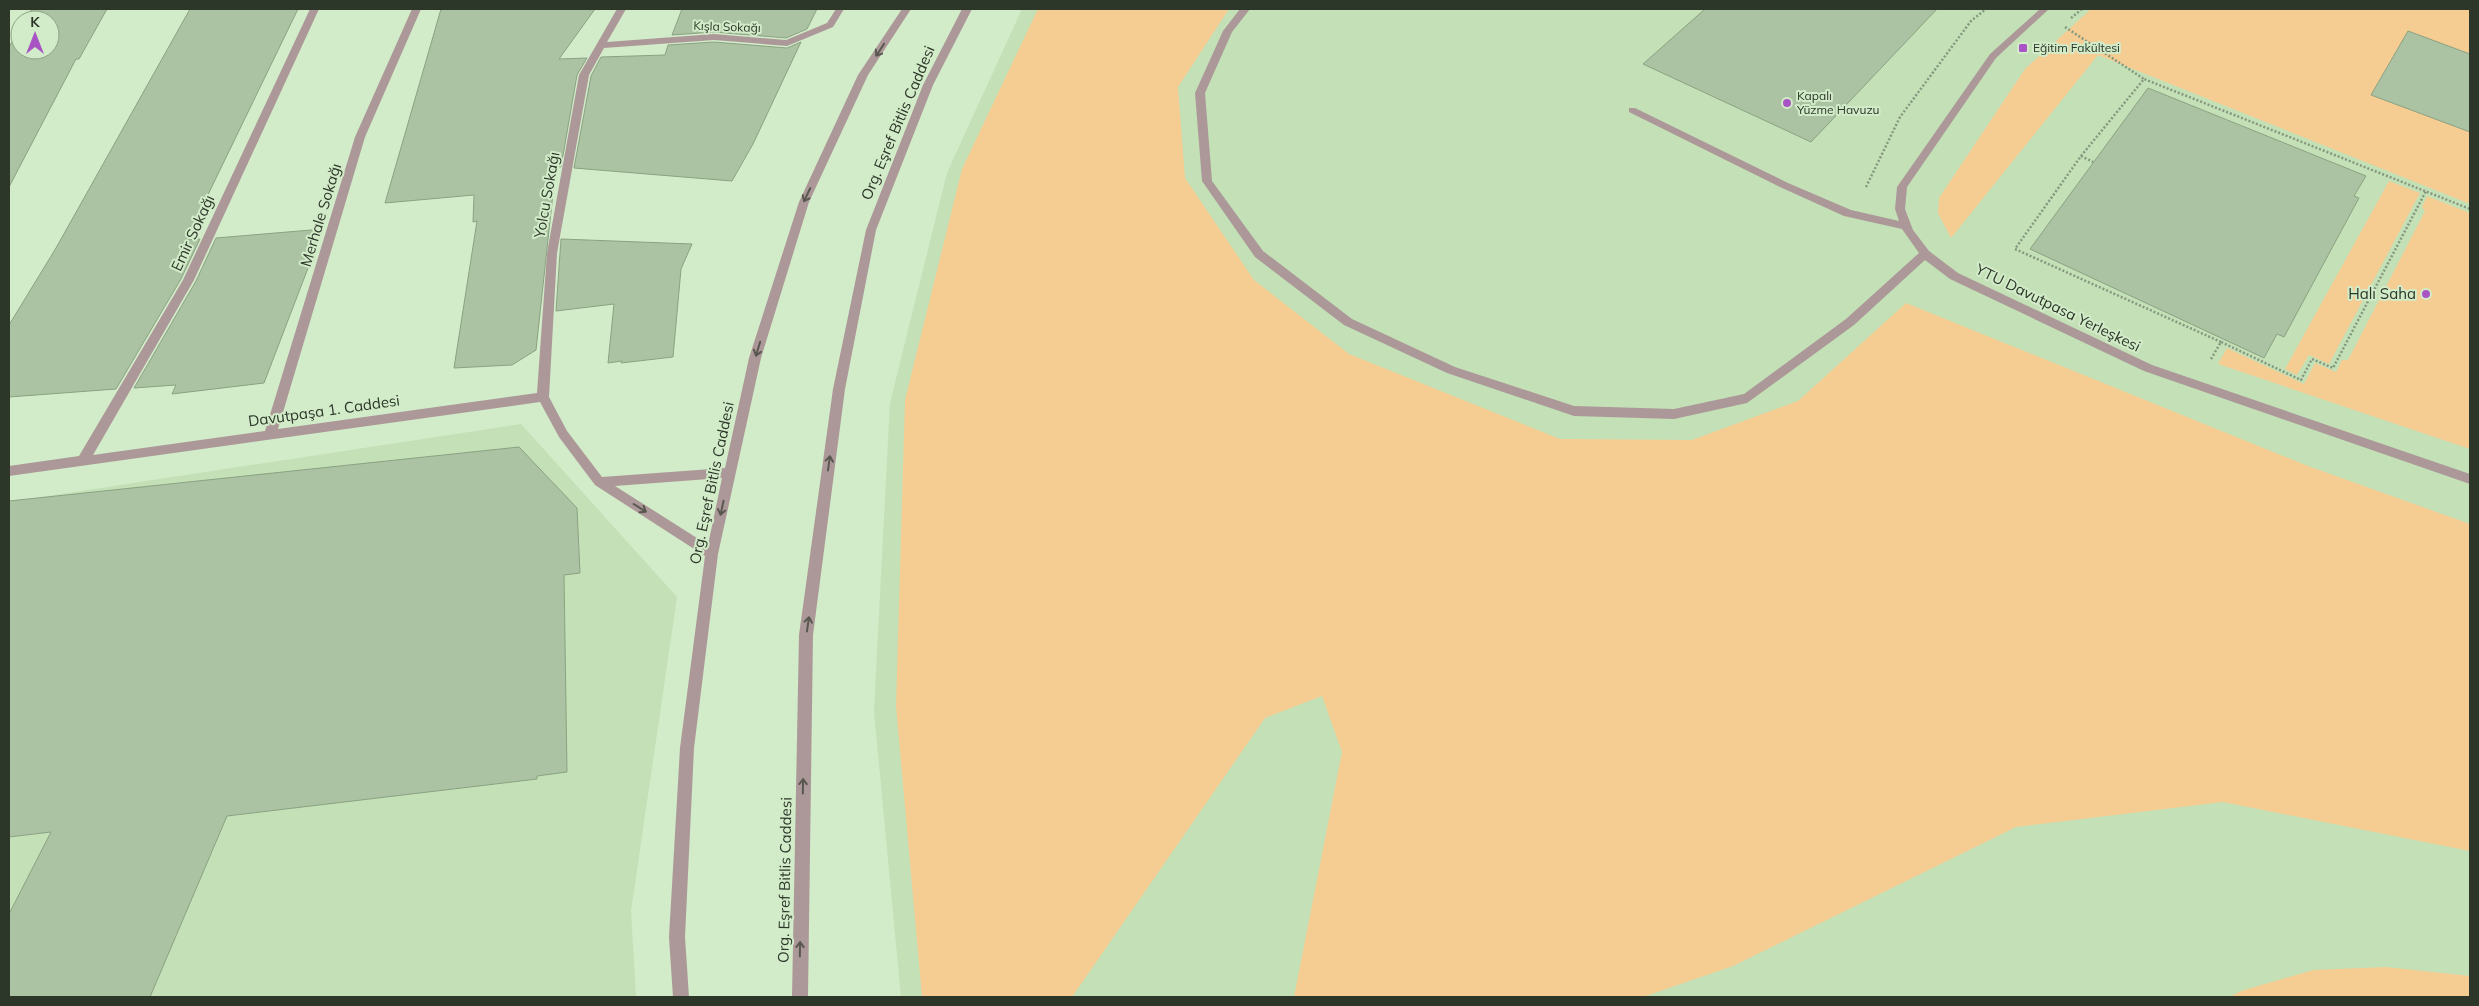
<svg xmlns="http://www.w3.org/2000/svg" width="2479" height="1006" font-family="Mulish,sans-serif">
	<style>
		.built { fill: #c3e0b7 }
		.green { fill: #f5cd93 }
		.building { fill: #abc3a2; stroke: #8ba282 }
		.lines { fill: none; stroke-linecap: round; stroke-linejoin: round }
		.path { stroke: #85977e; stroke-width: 2.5; stroke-dasharray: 2 2; stroke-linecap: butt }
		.minor { fill: #ac9898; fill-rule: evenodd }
		.oneway { stroke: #595850 }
		.poi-dot { fill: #a854c4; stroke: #d2ebc8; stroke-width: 2 }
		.labels { text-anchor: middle; stroke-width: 4; stroke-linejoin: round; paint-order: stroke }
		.far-street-label { font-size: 12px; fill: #2c3629; stroke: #d2ebc8 }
		.far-poi-label { font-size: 12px; fill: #2c3629; stroke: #d2ebc8; text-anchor: start }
		.street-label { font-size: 15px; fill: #2c3629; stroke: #d2ebc8 }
		.poi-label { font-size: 15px; fill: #2c3629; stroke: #d2ebc8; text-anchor: end }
	</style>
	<rect width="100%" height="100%" fill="#d2ebc8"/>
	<g class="built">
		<path d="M1022 9H2470V997H901L874 711 890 403 947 173Z"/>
		<path d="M521 424 677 597 631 911 636 997H9V502Z"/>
	</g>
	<g class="green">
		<path d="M1038 9H1229L1178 87 1185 178 1254 280 1349 354 1560 439 1692 440 1798 401 1906 303 2308 466 2470 524V851L2223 802 2016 827 1733 966 1643 997H1294L1342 752 1322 696 1265 718 1072 997H922L896 706 905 400 962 169Z"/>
		<path d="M2091 9H2470V204L2098 55 1951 238 1938 213 1939 198 2025 69Z"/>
		<path d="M2389 181 2420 193 2329 364 2309 355 2297 375 2285 369Z"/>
		<path d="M2427 196 2470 213V449L2218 364 2227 348 2304 384 2315 363 2336 372 2342 360H2348L2425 211 2422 207Z"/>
		<path d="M2386 967 2470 976V997H2230L2241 991 2313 970Z"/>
	</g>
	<g class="building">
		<path d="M32 9H107L79 59H76L9 187V47L20 29V50H50V20H25Z"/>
		<path d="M190 9H298L186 240 200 239 181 279 116 389 9 397V325L56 248Z"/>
		<path d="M441 9H595L559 59 587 58 577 75 561 167 556 166 536 350 512 365 454 368 477 221 473 222 474 195 385 203Z"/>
		<path d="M682 9H817L807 29 786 38 714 32 672 35Z"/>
		<path d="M1705 9H1937L1811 142 1643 64Z"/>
		<path d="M2408 31 2470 54V132L2371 95Z"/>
		<path d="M714 42 787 48 801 42 753 144 732 181 574 168 591 76 601 57 665 55 668 45Z"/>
		<path d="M2148 88 2366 176 2354 196 2359 198 2284 337 2277 334 2264 358 2030 249Z"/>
		<path d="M323 229 264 383 172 394 176 385 134 388 196 281 216 238Z"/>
		<path d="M561 239 692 244 681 269 673 357 621 363 622 361 608 363 614 304 556 311Z"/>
		<path d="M519 447 577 508 580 573 564 575 567 772 537 776V779L227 816 150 997H9V914L51 832 9 837V501Z"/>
	</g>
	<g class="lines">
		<g class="path">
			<path d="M2071 18 2082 9"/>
			<path d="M2065 27 2144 79"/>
			<path d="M2081 156 2093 162"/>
			<path d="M1866 187 1900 117 1971 21 1986 9"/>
			<path d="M2221 342 2015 249 2081 156 2144 79 2470 209"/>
			<path d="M2211 359 2221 342 2301 380 2312 359 2333 368 2426 191"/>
		</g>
		<g class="minor">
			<path d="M310 9H319L194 280 93 455 265 431 355 137 412 9H421L365 137 278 429 537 393 547 253 579 75 617 9H626L607 42 714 34 786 40 827 23 836 9H844L833 27 787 46 714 40 604 48 589 75 557 253 549 397 567 431 602 477 725 468 749 358 799 202 858 75 902 9H911L868 75 809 202 761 358 718 554 694 748 685 937 689 997H673L669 937 680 748 705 556 595 485 559 437 540 402 9 476V466L79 456 183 280ZM722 478 708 545 615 486Z"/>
			<path d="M962 9H972L933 85 876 230 845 389 813 635 808 997H792L799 635 833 389 866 230 923 85Z"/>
			<path d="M1240 9H1250L1232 32 1205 93 1212 181 1263 251 1352 319 1455 367 1574 406 1674 409 1744 394 1846 319 1919 253 1902 229 1844 216 1780 187 1629 112V108H1635L1788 183 1851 210 1899 221 1895 209 1897 187 1990 54 2040 9H2049L1996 58 1907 187 1905 209 1913 230 1929 251 1958 273 2152 365 2470 474V484L2144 371 1950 279 1925 260 1854 325 1747 403 1674 419 1574 416 1447 373 1344 325 1255 257 1202 181 1195 93 1223 31Z"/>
		</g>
	</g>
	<defs><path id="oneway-shaft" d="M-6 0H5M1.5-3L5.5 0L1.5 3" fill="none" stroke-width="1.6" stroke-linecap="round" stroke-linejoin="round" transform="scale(1.25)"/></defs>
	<g class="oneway">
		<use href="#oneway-shaft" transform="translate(880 50) rotate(123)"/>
		<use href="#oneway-shaft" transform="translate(807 195) rotate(115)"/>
		<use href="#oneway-shaft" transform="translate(758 349) rotate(107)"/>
		<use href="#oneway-shaft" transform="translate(829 463) rotate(-82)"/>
		<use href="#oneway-shaft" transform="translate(640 508) rotate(32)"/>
		<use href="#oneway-shaft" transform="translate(722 508) rotate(102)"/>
		<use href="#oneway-shaft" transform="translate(808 624) rotate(-82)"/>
		<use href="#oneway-shaft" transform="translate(803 786) rotate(-89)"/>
		<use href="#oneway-shaft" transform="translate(800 949) rotate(-89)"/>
	</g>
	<g class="poi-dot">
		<rect x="2018" y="43" width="10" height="10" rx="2.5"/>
		<circle cx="1787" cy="103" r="5"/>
		<circle cx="2426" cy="294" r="5"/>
	</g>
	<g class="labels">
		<g class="far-street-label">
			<text transform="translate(727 27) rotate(2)" y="4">Kışla Sokağı</text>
		</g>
		<g class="far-poi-label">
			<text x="2033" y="52">Eğitim Fakültesi</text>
			<text x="1797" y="100">Kapalı<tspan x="1797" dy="14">Yüzme Havuzu</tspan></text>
		</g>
		<g class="street-label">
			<text transform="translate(898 123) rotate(-67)" y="5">Org. Eşref Bitlis Caddesi</text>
			<text transform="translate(547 195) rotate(-80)" y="5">Yolcu Sokağı</text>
			<text transform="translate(321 215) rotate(-73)" y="5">Merhale Sokağı</text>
			<text transform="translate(193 233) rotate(-65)" y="5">Emir Sokağı</text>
			<text transform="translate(2058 308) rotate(26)" y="5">YTU Davutpasa Yerleşkesi</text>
			<text transform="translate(324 411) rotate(-8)" y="5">Davutpaşa 1. Caddesi</text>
			<text transform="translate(712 483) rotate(-78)" y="5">Org. Eşref Bitlis Caddesi</text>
			<text transform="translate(785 880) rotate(-89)" y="5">Org. Eşref Bitlis Caddesi</text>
		</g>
		<g class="poi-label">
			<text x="2416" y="299">Halı Saha</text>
		</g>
	</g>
	<rect width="2479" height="1006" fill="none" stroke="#2c3629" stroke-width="20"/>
	<g transform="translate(35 35)"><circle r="24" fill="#d2ebc8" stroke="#90a388"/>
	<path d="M0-4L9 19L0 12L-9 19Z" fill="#a854c4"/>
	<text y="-8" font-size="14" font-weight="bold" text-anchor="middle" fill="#2c3629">K</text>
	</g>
</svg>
